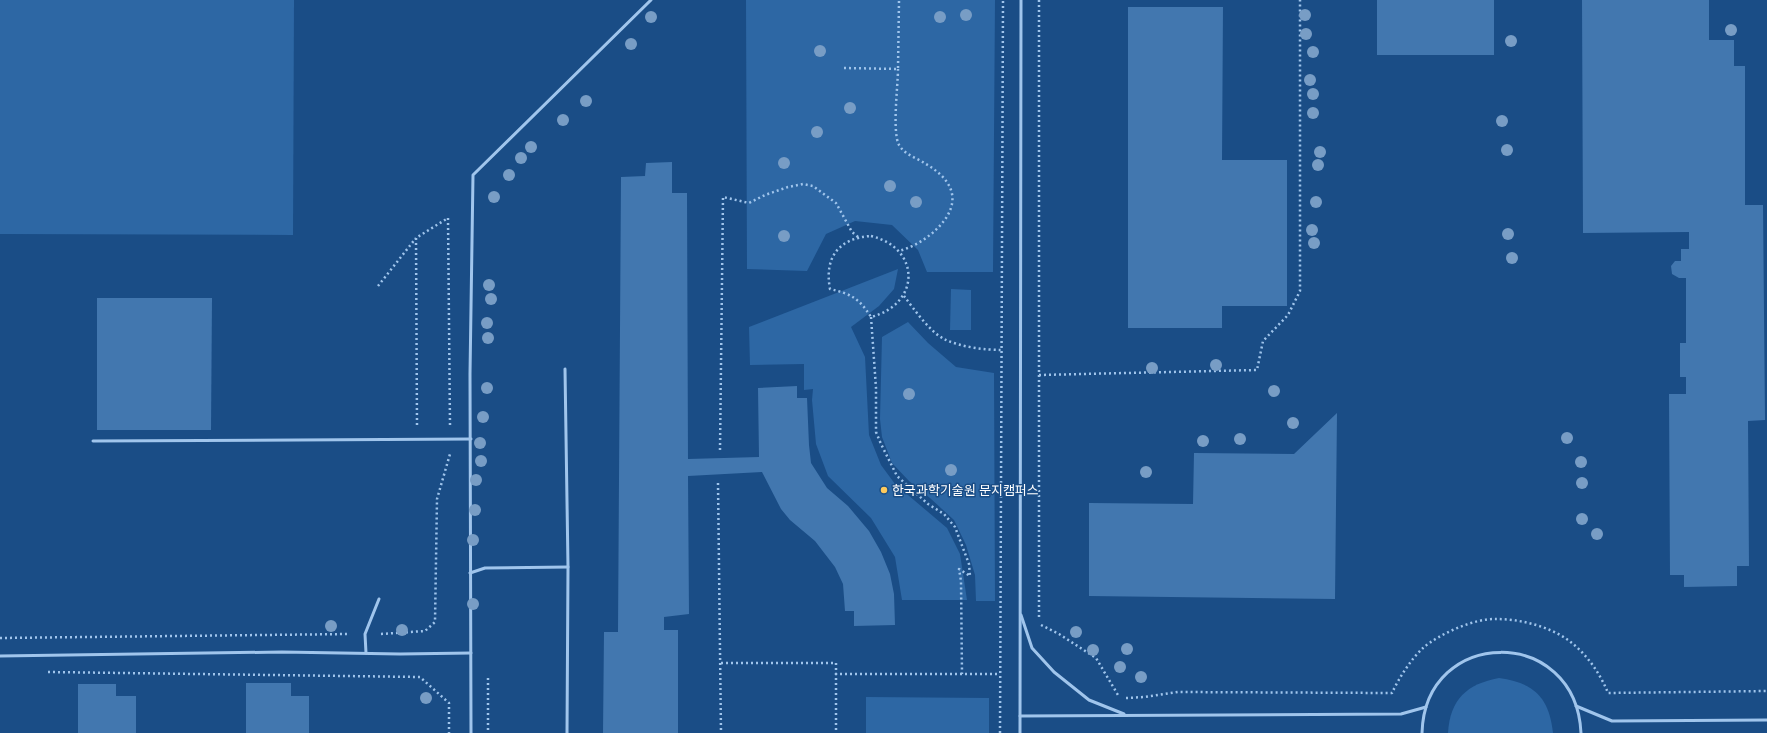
<svg xmlns="http://www.w3.org/2000/svg" width="1767" height="733" font-family="'Golos Text','Noto Sans KR',sans-serif">
	<style>
		.green { fill: #2d67a4 }
		.building { fill: #4277af }
		.lines { fill: none; stroke-linecap: round; stroke-linejoin: round }
		.path { stroke: #a0c5ec; stroke-width: 2.5; stroke-dasharray: 2 3; stroke-linecap: butt }
		.service { stroke: #a0c5ec; stroke-width: 3 }
		.tree { fill: #789dc5 }
		.poi-dot { fill: #feca5c; stroke: #1a4d86; stroke-width: 1.5 }
		.labels { text-anchor: middle; stroke-width: 3; stroke-linejoin: round; paint-order: stroke }
		.poi-label { font-size: 13px; fill: #fff; stroke: #1a4d86; text-anchor: start }
	</style>
	<rect width="100%" height="100%" fill="#1a4d86"/>
	<g class="green">
		<path d="M0 0H294L293 235 0 234Z"/>
		<path d="M746 0H995L993 272H927L918 250 892 225 855 221 826 234 807 271 747 269Z"/>
		<path d="M898 269 894 289 879 306 851 327 865 357 869 435 881 465 895 484 947 528 960 554 967 600H902L895 557 871 518 828 476 816 444 812 400 813 389 804 390V364L750 365 749 327Z"/>
		<path d="M951 289 971 290V330H950Z"/>
		<path d="M908 322 928 343 956 367 994 373 995 601H976L975 575 966 545 954 520 930 498 909 481 892 463 882 437 880 419 882 337Z"/>
		<path d="M1499 678C1534 683 1549 697 1553 733H1448C1450 699 1467 684 1499 678Z"/>
		<path d="M866 697 989 698V733H866Z"/>
	</g>
	<g class="building">
		<rect x="1377" y="0" width="117" height="55"/>
		<path d="M1582 0H1709V40H1734V66H1745V205H1763L1765 420 1748 421 1749 566H1737V586L1684 587V575H1670L1669 394H1686V377H1680V343H1686V278H1679L1672 274 1671 266 1675 261H1681V249H1689V232L1583 233Z"/>
		<path d="M1128 7H1223L1222 160H1287V306H1222V328H1128Z"/>
		<path d="M672 162V193H687L688 459 759 457 758 388 797 386V398H807L809 445 811 463 827 488 848 506 869 531 881 552 890 574 894 594 895 625 854 626V611H845L843 584 835 567 815 541 790 520 781 509 762 472 688 476 689 614 664 617V630H678V733H603L604 632H618L621 177 645 176 646 163Z"/>
		<path d="M97 298H212L211 430H97Z"/>
		<path d="M1337 413 1335 599 1089 596V503L1193 504 1194 453 1294 454Z"/>
		<path d="M246 683H291V696H309V733H246Z"/>
		<path d="M78 684H116V696H136V733H78Z"/>
	</g>
	<g class="lines">
		<g class="path">
			<path d="M1039 0V619"/>
			<path d="M844 68 898 69 899 0"/>
			<path d="M898 69C898 85 892 132 899 145 905 155 917 158 926 164 948 177 961 195 946 218 935 234 917 246 899 251"/>
			<path d="M448 218 450 425"/>
			<path d="M871 236C921 248 921 304 871 317 859 298 851 294 830 289 824 257 839 238 871 236Z"/>
			<path d="M378 286 416 238"/>
			<path d="M904 296C914 309 929 331 944 339 960 347 985 350 1002 350"/>
			<path d="M871 317 876 388V432L881 444 897 476 928 504 944 514 955 527 969 564 970 576 959 569 961 581 962 674"/>
			<path d="M1039 375 1257 370 1263 341 1288 315 1300 291V0"/>
			<path d="M417 425 416 238 448 218"/>
			<path d="M720 450 723 197 749 203 765 195 788 187 803 184 813 186 836 203 852 232 858 237"/>
			<path d="M718 483 721 733"/>
			<path d="M1041 625 1059 634 1096 658 1118 695"/>
			<path d="M381 634 425 631 435 622 437 499 450 454"/>
			<path d="M0 638 350 634"/>
			<path d="M721 663H836V733"/>
			<path d="M48 672 420 677 449 703V733"/>
			<path d="M835 674H1000"/>
			<path d="M488 678V733"/>
			<path d="M1126 698 1145 697 1178 692 1392 693C1399 678 1411 659 1423 648 1439 634 1475 618 1496 619 1520 619 1548 626 1568 640 1586 653 1600 673 1608 693L1767 691"/>
			<path d="M1000 733 1003 0"/>
		</g>
		<g class="service">
			<path d="M565 369 568 567 567 733"/>
			<path d="M93 441 471 439"/>
			<path d="M470 573 485 568 568 567"/>
			<path d="M1021 615 1032 648 1054 672 1089 700 1124 714"/>
			<path d="M366 653 365 634 379 599"/>
			<path d="M0 656 282 652 400 654 471 653"/>
			<path d="M1576 706 1612 721 1767 720"/>
			<path d="M1020 716 1401 714 1426 707"/>
			<path d="M471 733 470 374 473 175 651 0"/>
			<path d="M1020 733 1021 0"/>
			<path d="M1422 733C1425 626 1576 625 1581 733"/>
		</g>
	</g>
	<g class="tree">
		<circle cx="966" cy="15" r="6"/>
		<circle cx="1305" cy="15" r="6"/>
		<circle cx="651" cy="17" r="6"/>
		<circle cx="940" cy="17" r="6"/>
		<circle cx="1731" cy="30" r="6"/>
		<circle cx="1306" cy="34" r="6"/>
		<circle cx="1511" cy="41" r="6"/>
		<circle cx="631" cy="44" r="6"/>
		<circle cx="820" cy="51" r="6"/>
		<circle cx="1313" cy="52" r="6"/>
		<circle cx="1310" cy="80" r="6"/>
		<circle cx="1313" cy="94" r="6"/>
		<circle cx="586" cy="101" r="6"/>
		<circle cx="850" cy="108" r="6"/>
		<circle cx="1313" cy="113" r="6"/>
		<circle cx="563" cy="120" r="6"/>
		<circle cx="1502" cy="121" r="6"/>
		<circle cx="817" cy="132" r="6"/>
		<circle cx="531" cy="147" r="6"/>
		<circle cx="1507" cy="150" r="6"/>
		<circle cx="1320" cy="152" r="6"/>
		<circle cx="521" cy="158" r="6"/>
		<circle cx="784" cy="163" r="6"/>
		<circle cx="1318" cy="165" r="6"/>
		<circle cx="509" cy="175" r="6"/>
		<circle cx="890" cy="186" r="6"/>
		<circle cx="494" cy="197" r="6"/>
		<circle cx="916" cy="202" r="6"/>
		<circle cx="1316" cy="202" r="6"/>
		<circle cx="1312" cy="230" r="6"/>
		<circle cx="1508" cy="234" r="6"/>
		<circle cx="784" cy="236" r="6"/>
		<circle cx="1314" cy="243" r="6"/>
		<circle cx="1512" cy="258" r="6"/>
		<circle cx="489" cy="285" r="6"/>
		<circle cx="491" cy="299" r="6"/>
		<circle cx="487" cy="323" r="6"/>
		<circle cx="488" cy="338" r="6"/>
		<circle cx="1216" cy="365" r="6"/>
		<circle cx="1152" cy="368" r="6"/>
		<circle cx="487" cy="388" r="6"/>
		<circle cx="1274" cy="391" r="6"/>
		<circle cx="909" cy="394" r="6"/>
		<circle cx="483" cy="417" r="6"/>
		<circle cx="1293" cy="423" r="6"/>
		<circle cx="1567" cy="438" r="6"/>
		<circle cx="1240" cy="439" r="6"/>
		<circle cx="1203" cy="441" r="6"/>
		<circle cx="480" cy="443" r="6"/>
		<circle cx="481" cy="461" r="6"/>
		<circle cx="1581" cy="462" r="6"/>
		<circle cx="951" cy="470" r="6"/>
		<circle cx="1146" cy="472" r="6"/>
		<circle cx="476" cy="480" r="6"/>
		<circle cx="1582" cy="483" r="6"/>
		<circle cx="475" cy="510" r="6"/>
		<circle cx="1582" cy="519" r="6"/>
		<circle cx="1597" cy="534" r="6"/>
		<circle cx="473" cy="540" r="6"/>
		<circle cx="473" cy="604" r="6"/>
		<circle cx="331" cy="626" r="6"/>
		<circle cx="402" cy="630" r="6"/>
		<circle cx="1076" cy="632" r="6"/>
		<circle cx="1127" cy="649" r="6"/>
		<circle cx="1093" cy="650" r="6"/>
		<circle cx="1120" cy="667" r="6"/>
		<circle cx="1141" cy="677" r="6"/>
		<circle cx="426" cy="698" r="6"/>
	</g>
	<circle class="poi-dot" cx="884" cy="490" r="4"/>
	<g class="labels">
		<g class="poi-label">
			<text x="892" y="495">한국과학기술원 문지캠퍼스</text>
		</g>
	</g>
</svg>
